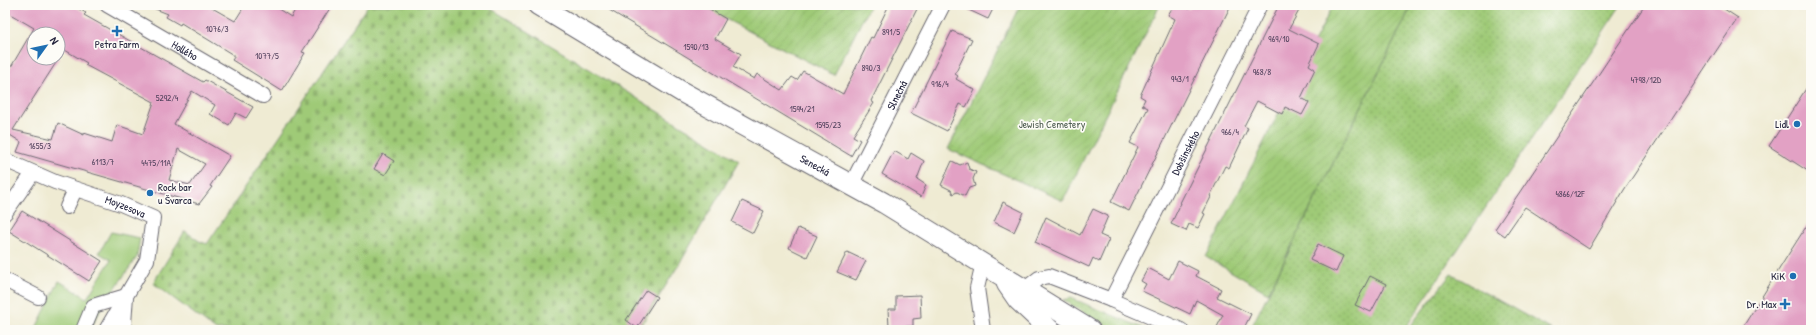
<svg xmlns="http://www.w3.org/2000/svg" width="1816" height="335" font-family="'Patrick Hand',sans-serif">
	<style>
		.grass { fill: url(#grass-dots); stroke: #607659 }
		.cemetery { fill: url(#cemetery-stones); stroke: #607659 }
		.park { fill: #9fca77; stroke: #607659 }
		.garden { fill: url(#garden-furrows); stroke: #607659 }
		.building { fill: #e2a1c4; fill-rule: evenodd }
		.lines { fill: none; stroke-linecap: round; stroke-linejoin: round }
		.minor-casing { stroke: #6a6870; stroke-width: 16 }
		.secondary-casing { stroke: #6a6870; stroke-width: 22 }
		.minor { stroke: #fff; stroke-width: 14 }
		.secondary { stroke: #fff; stroke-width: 20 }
		.poi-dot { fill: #1f6fb2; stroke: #fdfcf7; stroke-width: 1.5 }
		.labels { text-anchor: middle; stroke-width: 3.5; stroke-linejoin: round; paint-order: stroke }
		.number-label { font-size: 9px; fill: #52425d }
		.poi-label { font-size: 11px; fill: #22223b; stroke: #fdfcf7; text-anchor: end }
		.street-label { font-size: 11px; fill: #22223b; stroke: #fdfcf7 }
		.park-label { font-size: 11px; fill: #4e5d50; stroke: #fdfcf7 }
	</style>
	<defs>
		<pattern id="grass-dots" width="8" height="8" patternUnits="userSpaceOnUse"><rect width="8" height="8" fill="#9fca77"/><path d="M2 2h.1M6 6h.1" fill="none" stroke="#89ad68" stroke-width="1.8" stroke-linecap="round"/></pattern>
		<pattern id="cemetery-stones" width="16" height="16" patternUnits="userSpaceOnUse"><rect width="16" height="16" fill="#9fca77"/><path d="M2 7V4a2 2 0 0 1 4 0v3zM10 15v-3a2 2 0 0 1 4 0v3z" fill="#89ad68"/></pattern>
		<pattern id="garden-furrows" width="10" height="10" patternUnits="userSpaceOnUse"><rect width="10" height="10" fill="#9fca77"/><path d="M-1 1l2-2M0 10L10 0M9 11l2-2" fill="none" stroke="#89ad68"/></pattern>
	</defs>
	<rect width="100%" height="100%" fill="#fdfcf7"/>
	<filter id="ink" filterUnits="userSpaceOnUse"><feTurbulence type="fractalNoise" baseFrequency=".025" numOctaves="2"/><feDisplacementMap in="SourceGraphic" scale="8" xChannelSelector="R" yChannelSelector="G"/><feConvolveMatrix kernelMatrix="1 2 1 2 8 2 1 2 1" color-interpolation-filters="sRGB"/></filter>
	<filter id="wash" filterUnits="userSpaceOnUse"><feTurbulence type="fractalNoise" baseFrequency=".012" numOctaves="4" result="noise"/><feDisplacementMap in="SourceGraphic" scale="16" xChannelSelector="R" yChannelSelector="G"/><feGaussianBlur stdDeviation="0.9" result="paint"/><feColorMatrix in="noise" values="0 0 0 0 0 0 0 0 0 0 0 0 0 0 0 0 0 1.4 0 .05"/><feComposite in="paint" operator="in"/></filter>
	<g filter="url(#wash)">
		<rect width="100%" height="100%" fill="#efebd3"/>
		<g class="grass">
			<path d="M1412 5H1621L1404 330H1250Z"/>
			<path d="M1451 274 1552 330H1407Z"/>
			<path d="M1071 298 1148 330H1112L1063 300Z"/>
		</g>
		<path class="cemetery" d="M368 5H485L739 161 683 258 638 330H216L153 283 185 231 199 241 207 244Z"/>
		<path class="park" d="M111 232 140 238 137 257 102 307 90 330H35L59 281 87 298 111 260 99 253Z"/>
		<g class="garden">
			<path d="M711 5H870L834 75 708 10Z"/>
			<path d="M1020 5H1160L1063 201 948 149Z"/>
			<path d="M1333 5H1412L1268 293 1206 257Z"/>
		</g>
		<g id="blocks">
			<g class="building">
				<path d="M5 5H72L86 13 84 15 203 82 205 80 253 107 246 118 236 113 229 125 210 114 215 105 192 91 174 124 230 156 210 186 212 187 199 204 17 152 21 142 10 135 5 143V77L34 28 5 11ZM34 34H58V46L87 63 85 65 154 102 143 134 117 125 112 142 84 133V135L58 123 53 139 13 130 59 58H34ZM178 149 205 164 190 185 169 180Z"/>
				<path d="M148 5H207L235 21 245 5H272L291 17 298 5H332L302 52 305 53 282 91 232 60 235 56 181 23 180 25 166 17 168 14 148 6Z"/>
				<path d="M601 5H644L652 10 655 5H703L726 19 715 39 741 54 733 67 754 79 757 74 782 90 792 77 797 80 803 71 843 94 871 37 873 38 889 5H919L871 101 874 103 853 136 860 140 851 156Z"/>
				<path d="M958 5H995L988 19Z"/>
				<path d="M1174 5H1180L1189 9 1191 5H1231L1129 211 1111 202 1138 147 1130 143 1148 108 1142 105 1145 99 1140 96 1175 19 1168 15Z"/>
				<path d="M1279 5H1302L1289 29 1319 44 1309 65 1315 69 1301 98 1309 102 1302 115 1285 107 1282 114 1257 101 1244 126 1248 128 1229 168 1225 166 1210 196 1211 197 1203 213 1205 214 1198 228 1189 224 1186 231 1171 224 1181 203H1180Z"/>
				<path d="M1645 5H1718L1738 18 1624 190 1589 249 1525 207 1505 236 1495 229Z"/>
				<path d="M952 31 972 39 955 74 958 76 956 79 975 90 966 107 960 104 947 131 911 113Z"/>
				<path d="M1811 81V173L1769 146Z"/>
				<path d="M894 151 908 159 911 153 924 161 917 179 926 185 921 197 882 174Z"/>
				<path d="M383 154 394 161 385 175 374 169Z"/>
				<path d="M952 161 960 165 967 162 969 169 976 172 973 179 975 186 969 188 965 196 957 192 953 194 951 190 941 185Z"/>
				<path d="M742 201 764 211 753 233 732 222Z"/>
				<path d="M1003 202 1023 212 1014 232 994 222Z"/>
				<path d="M1093 209 1108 216 1100 235 1109 239 1099 262 1093 258 1089 267 1035 242 1046 217 1080 235Z"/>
				<path d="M22 211 102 261 89 281 9 231Z"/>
				<path d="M1811 219V330H1741L1788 255Z"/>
				<path d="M798 228 817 236 807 257 789 248Z"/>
				<path d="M1318 244 1343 256 1336 272 1310 260Z"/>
				<path d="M847 252 866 261 856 280 837 272Z"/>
				<path d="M1178 261 1198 271 1196 276 1221 289 1217 297 1251 314 1243 330H1224L1217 327 1223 315 1196 300 1190 314 1142 291 1146 284 1141 281 1148 268 1169 279Z"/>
				<path d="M1370 276 1386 284 1371 312 1355 305Z"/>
				<path d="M646 290 657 297 637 328 626 320Z"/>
				<path d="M920 295 921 318 913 319V326L889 327 888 309H896V296Z"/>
			</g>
		</g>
	</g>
	<g filter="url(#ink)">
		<use href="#blocks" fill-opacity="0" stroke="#6a6870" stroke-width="1"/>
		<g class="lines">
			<g class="minor-casing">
				<g id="minor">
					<path id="s1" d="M107 5 263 96"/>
					<path id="s2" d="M5 160 55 182 121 204 153 218 147 260 106 330"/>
					<path id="s3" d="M851 185 943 5"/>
					<path d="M67 207 75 190"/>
					<path d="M5 213 33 173"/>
					<path d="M983 263 977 288 983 330"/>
					<path d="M5 280 38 297"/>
					<path d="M1025 289 1039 278 1049 276 1111 300 1181 330"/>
					<path id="s4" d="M1111 300 1260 5"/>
					<path d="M83 330 93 306 126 296 124 324 121 330"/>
				</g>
			</g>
			<g class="secondary-casing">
				<g id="secondary">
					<path id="s5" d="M538 5 682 92 884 203 1090 330"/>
					<path d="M1007 284 1018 300 1050 330"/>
				</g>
			</g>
			<use href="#minor" class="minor"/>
			<use href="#secondary" class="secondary"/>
		</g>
	</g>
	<g class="poi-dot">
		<path d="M115 25h4v4h4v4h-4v4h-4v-4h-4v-4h4z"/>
		<circle cx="1797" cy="124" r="4"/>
		<circle cx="150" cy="193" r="4"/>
		<circle cx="1793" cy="276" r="4"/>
		<path d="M1783 298h4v4h4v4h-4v4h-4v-4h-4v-4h4z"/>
	</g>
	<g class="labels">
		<g class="number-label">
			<text x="217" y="32">1076/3</text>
			<text x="891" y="35">891/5</text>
			<text x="1279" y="42">969/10</text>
			<text x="696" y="50">1590/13</text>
			<text x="267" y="59">1077/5</text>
			<text x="871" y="71">890/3</text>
			<text x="1262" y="75">968/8</text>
			<text x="1180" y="82">943/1</text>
			<text x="1646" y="83">4798/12D</text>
			<text x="940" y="87">916/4</text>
			<text x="167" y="101">5292/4</text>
			<text x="802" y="112">1594/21</text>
			<text x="828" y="128">1595/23</text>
			<text x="1230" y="135">966/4</text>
			<text x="40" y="149">1655/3</text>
			<text x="103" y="165">6113/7</text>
			<text x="156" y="166">4475/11A</text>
			<text x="1570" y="197">4866/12F</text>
		</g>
		<g class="poi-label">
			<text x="117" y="48" text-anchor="middle">Petra Farm</text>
			<text x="1789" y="128">Lidl</text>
			<text x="158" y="191" text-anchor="start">Rock bar<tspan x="158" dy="13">u Švarca</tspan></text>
			<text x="1785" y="280">KiK</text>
			<text x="1777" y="308">Dr. Max</text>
		</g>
		<g class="street-label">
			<text dy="4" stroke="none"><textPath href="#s1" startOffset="90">Hollého</textPath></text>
			<text dy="4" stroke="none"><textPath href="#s3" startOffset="101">Slnečná</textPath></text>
			<text dy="4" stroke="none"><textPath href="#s4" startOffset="165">Dobšinského</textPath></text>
			<text dy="4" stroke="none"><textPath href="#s5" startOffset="320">Senecká</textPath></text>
			<text dy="4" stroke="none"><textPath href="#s2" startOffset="129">Moyzesova</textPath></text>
		</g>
		<g class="park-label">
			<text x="1052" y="128">Jewish Cemetery</text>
		</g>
	</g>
	<rect width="1816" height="335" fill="none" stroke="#fdfcf7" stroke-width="20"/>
	<g transform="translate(46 46) rotate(57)"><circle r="19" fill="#fdfcf7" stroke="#a5a5ac"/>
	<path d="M0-3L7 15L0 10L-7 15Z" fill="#1f6fb2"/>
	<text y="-6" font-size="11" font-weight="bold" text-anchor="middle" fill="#22223b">N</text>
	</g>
</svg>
